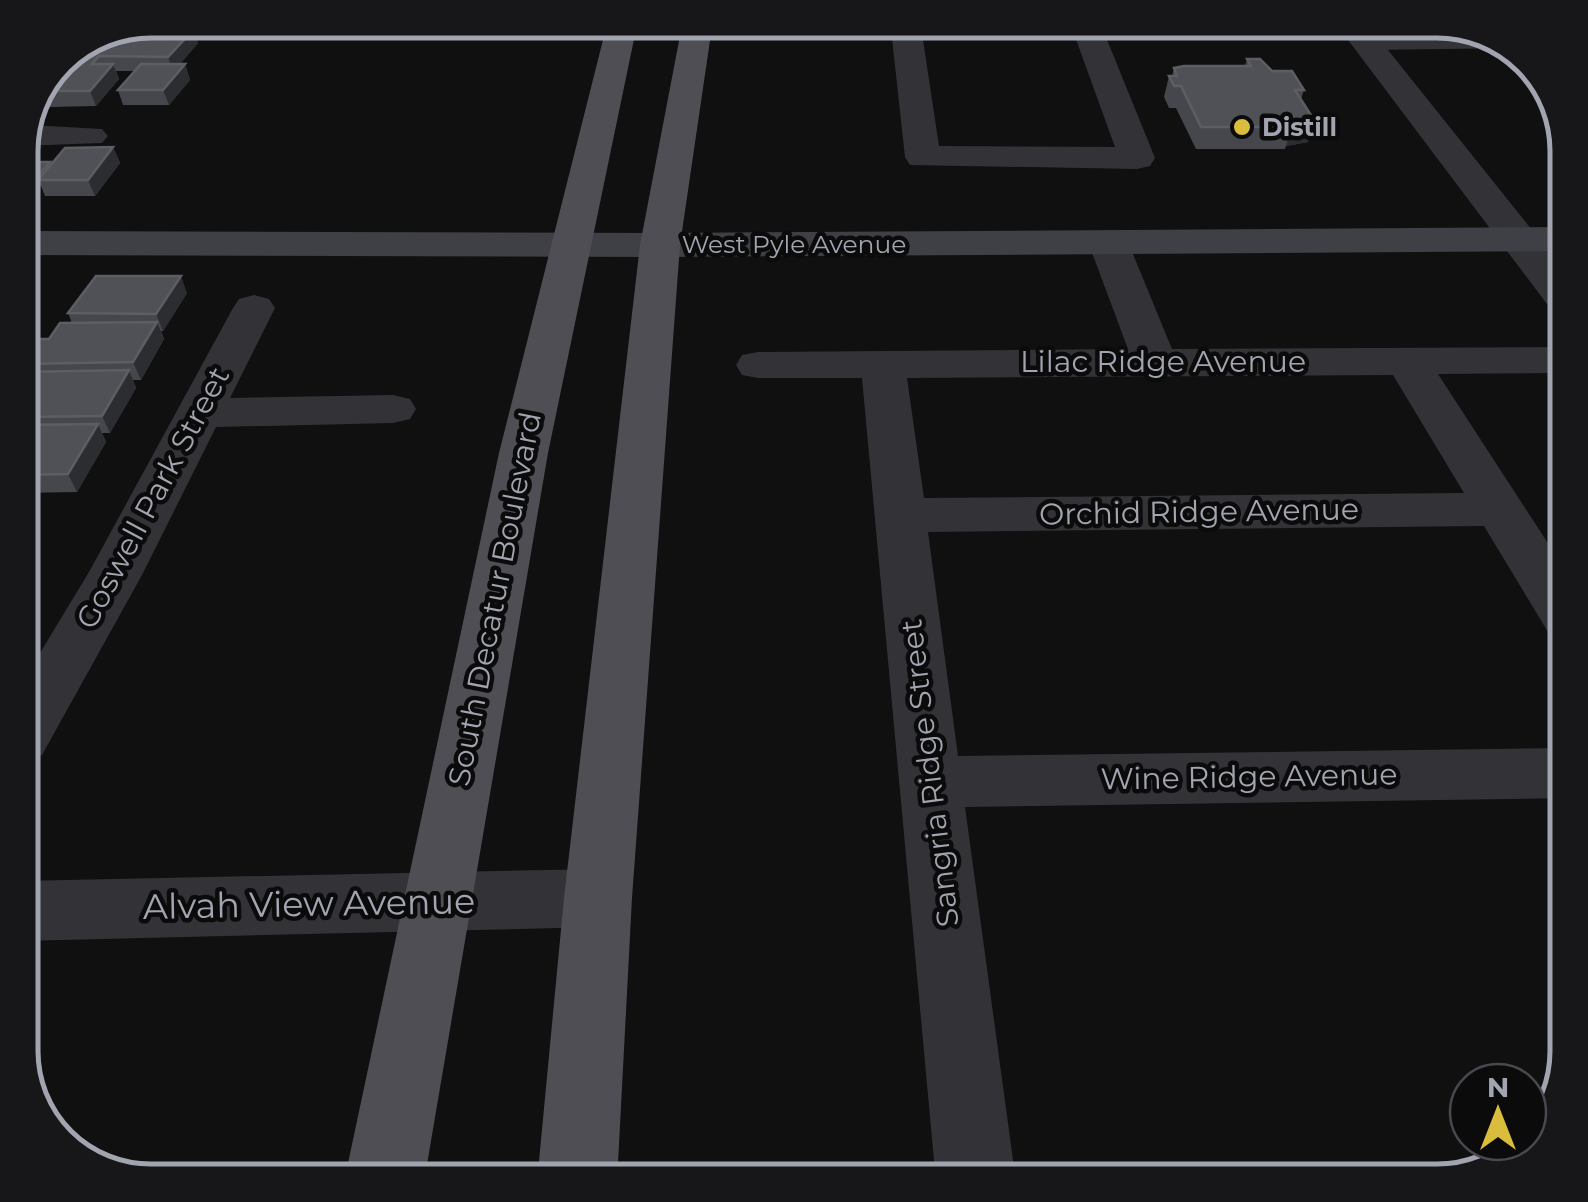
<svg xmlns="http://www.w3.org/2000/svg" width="1588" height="1202" font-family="Montserrat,sans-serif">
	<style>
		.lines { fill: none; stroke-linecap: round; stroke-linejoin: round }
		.lane { fill: #333337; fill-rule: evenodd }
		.street { fill: #333337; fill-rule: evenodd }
		.secondary { fill: #3f4045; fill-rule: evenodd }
		.primary { fill: #4e4e54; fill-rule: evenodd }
		.wall { fill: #46474c }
		.shaded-wall { fill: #2c2d30 }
		.building { fill: #505156; stroke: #5d5e64; stroke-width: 2.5 }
		.poi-dot { fill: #dbbd3e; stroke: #0b0b0c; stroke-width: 4 }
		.labels { text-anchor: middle; stroke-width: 9; stroke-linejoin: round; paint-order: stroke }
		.far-poi-label { font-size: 25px; font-weight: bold; fill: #a2a5b0; stroke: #0b0b0c; text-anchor: start }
		.far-street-label { font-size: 25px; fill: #a2a5b0; stroke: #0b0b0c }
		.street-label { font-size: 30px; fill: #a2a5b0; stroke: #0b0b0c }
		.near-street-label { font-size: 35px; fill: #a2a5b0; stroke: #0b0b0c }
		.rim { fill: none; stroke: #a2a5b0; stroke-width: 5 }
	</style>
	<rect width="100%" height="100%" fill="#101011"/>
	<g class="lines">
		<path class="lane" d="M1496 40 1518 48 1367 50 1358 45 1367 40Z"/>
		<g class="street">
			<path d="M890 20H920L939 146 1115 147 1069 20H1099L1155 158 1150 166 1137 169 910 165 905 157Z"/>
			<path d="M1333 20H1364L1568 275V316L1553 312Z"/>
			<path d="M28 125 102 129 108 136 102 143 20 146Z"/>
			<path d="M1108 230 1122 234 1128 242 1172 349 1568 347V373L1438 374 1568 574V638L1548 632 1484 526 928 532 958 756 1568 748V798L965 807 1016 1182H936L862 378H758L742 375 736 365 742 355 758 352 1128 349 1088 242 1094 234ZM1393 375 1464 493 924 498 907 378Z"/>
			<path d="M254 295 269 299 275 308 230 398 393 395 410 399 416 409 410 419 393 423 216 427 142 575 42 755 20 762V686L89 572 233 308 239 299Z"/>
			<path d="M598 869 622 877 632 898 622 919 598 927 20 941V881Z"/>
		</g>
		<path class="secondary" d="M1568 227V251L660 257 20 255V231L660 233Z"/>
		<g class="primary">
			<path d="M608 20H638L548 453 424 1182H344L499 453Z"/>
			<path d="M683 20H713L680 245 632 898 617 1182H537L564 898 640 245Z"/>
		</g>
	</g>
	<g class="wall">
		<path d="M150 20H207L195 34 198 43 180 64H185L190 80 169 105H123L118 90 134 71H116L119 79 96 106 50 107 47 99 40 106H38L58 65 62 71 100 48 98 41 100 39Z"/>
		<path d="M271 20H342L340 23 271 22Z"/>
		<path d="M460 20H529L528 22 460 23Z"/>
		<path d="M1247 59 1272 71 1304 90 1301 99 1308 142 1286 146 1285 149H1196L1176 108H1169L1164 97 1169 76H1172L1174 68 1245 66Z"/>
		<path d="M113 147 120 163 95 196H45L41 186 33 196H20V162L51 164Z"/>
		<path d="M187 293 163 331H161L164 339 141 380H133L136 388 110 433H102L106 442 77 492 20 493V353L49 339 72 323 68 313Z"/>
	</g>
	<g class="shaded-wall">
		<path d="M190 20H207L195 34 198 43 173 72 168 57 189 34 186 25Z"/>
		<path d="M113 64 119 79 96 106 90 91Z"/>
		<path d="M185 64 190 80 169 105 163 90Z"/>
		<path d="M59 65 65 80 45 91 57 67Z"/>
		<path d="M44 93 47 99 40 106 39 103Z"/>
		<path d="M1314 120 1308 142 1286 146 1292 127 1290 124Z"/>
		<path d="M113 147 120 163 95 196 88 180Z"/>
		<path d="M50 162 54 171 38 180 41 186 33 196 29 187Z"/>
		<path d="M181 276 187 293 163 331 156 314Z"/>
		<path d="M157 322 164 339 141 380 133 362Z"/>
		<path d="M129 370 136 388 110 433 102 416Z"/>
		<path d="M98 424 106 442 77 492 68 474Z"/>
	</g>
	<g class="building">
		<path d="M150 20H190L186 25 139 24Z"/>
		<path d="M129 28 194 29 168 57 99 56 92 64H113L90 91H45L75 57H85L95 48H108L115 41H98Z"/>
		<path d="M1247 59H1260L1272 71H1292L1304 90H1295L1314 120 1290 124 1292 127H1201L1181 86H1174L1169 76H1177L1174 68 1184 66H1251Z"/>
		<path d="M141 64H185L163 90H118Z"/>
		<path d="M113 147 88 180H38L65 148Z"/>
		<path d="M20 162H50L29 187H20Z"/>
		<path d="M96 276H181L156 314 68 313Z"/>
		<path d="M157 322 133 362 20 364V353L30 339H49L60 323Z"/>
		<path d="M129 370 102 416 20 417V372Z"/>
		<path d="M98 424 68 474 20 475V425Z"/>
	</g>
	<circle class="poi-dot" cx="1242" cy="127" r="10"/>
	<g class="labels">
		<g class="far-poi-label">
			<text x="1262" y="136">Distill</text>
		</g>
		<g class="far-street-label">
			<text x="794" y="253">West Pyle Avenue</text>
		</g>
		<g class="street-label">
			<text x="1163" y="372">Lilac Ridge Avenue</text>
			<text transform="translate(153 498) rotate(-62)" y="10">Goswell Park Street</text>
			<text transform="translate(1199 512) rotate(-1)" y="10">Orchid Ridge Avenue</text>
			<text transform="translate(495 599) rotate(-79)" y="10">South Decatur Boulevard</text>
			<text transform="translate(930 773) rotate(-97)" y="10">Sangria Ridge Street</text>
			<text transform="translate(1249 777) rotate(-1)" y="10">Wine Ridge Avenue</text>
		</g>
		<g class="near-street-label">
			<text transform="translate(309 904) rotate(-1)" y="12">Alvah View Avenue</text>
		</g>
	</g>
	<path d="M0 0H1588V1202H0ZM151 38H1437A113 113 0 0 1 1550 151V1051A113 113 0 0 1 1437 1164H151A113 113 0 0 1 38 1051V151A113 113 0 0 1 151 38Z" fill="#171719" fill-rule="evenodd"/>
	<path class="rim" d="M151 38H1437A113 113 0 0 1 1550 151V1051A113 113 0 0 1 1437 1164H151A113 113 0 0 1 38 1051V151A113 113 0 0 1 151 38Z"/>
	<g transform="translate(1498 1112)"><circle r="48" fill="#0b0b0c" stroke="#47494e" stroke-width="2.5"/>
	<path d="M0-8L18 38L0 25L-18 38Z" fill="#dbbd3e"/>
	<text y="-15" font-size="28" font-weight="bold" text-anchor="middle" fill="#a2a5b0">N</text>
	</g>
</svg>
